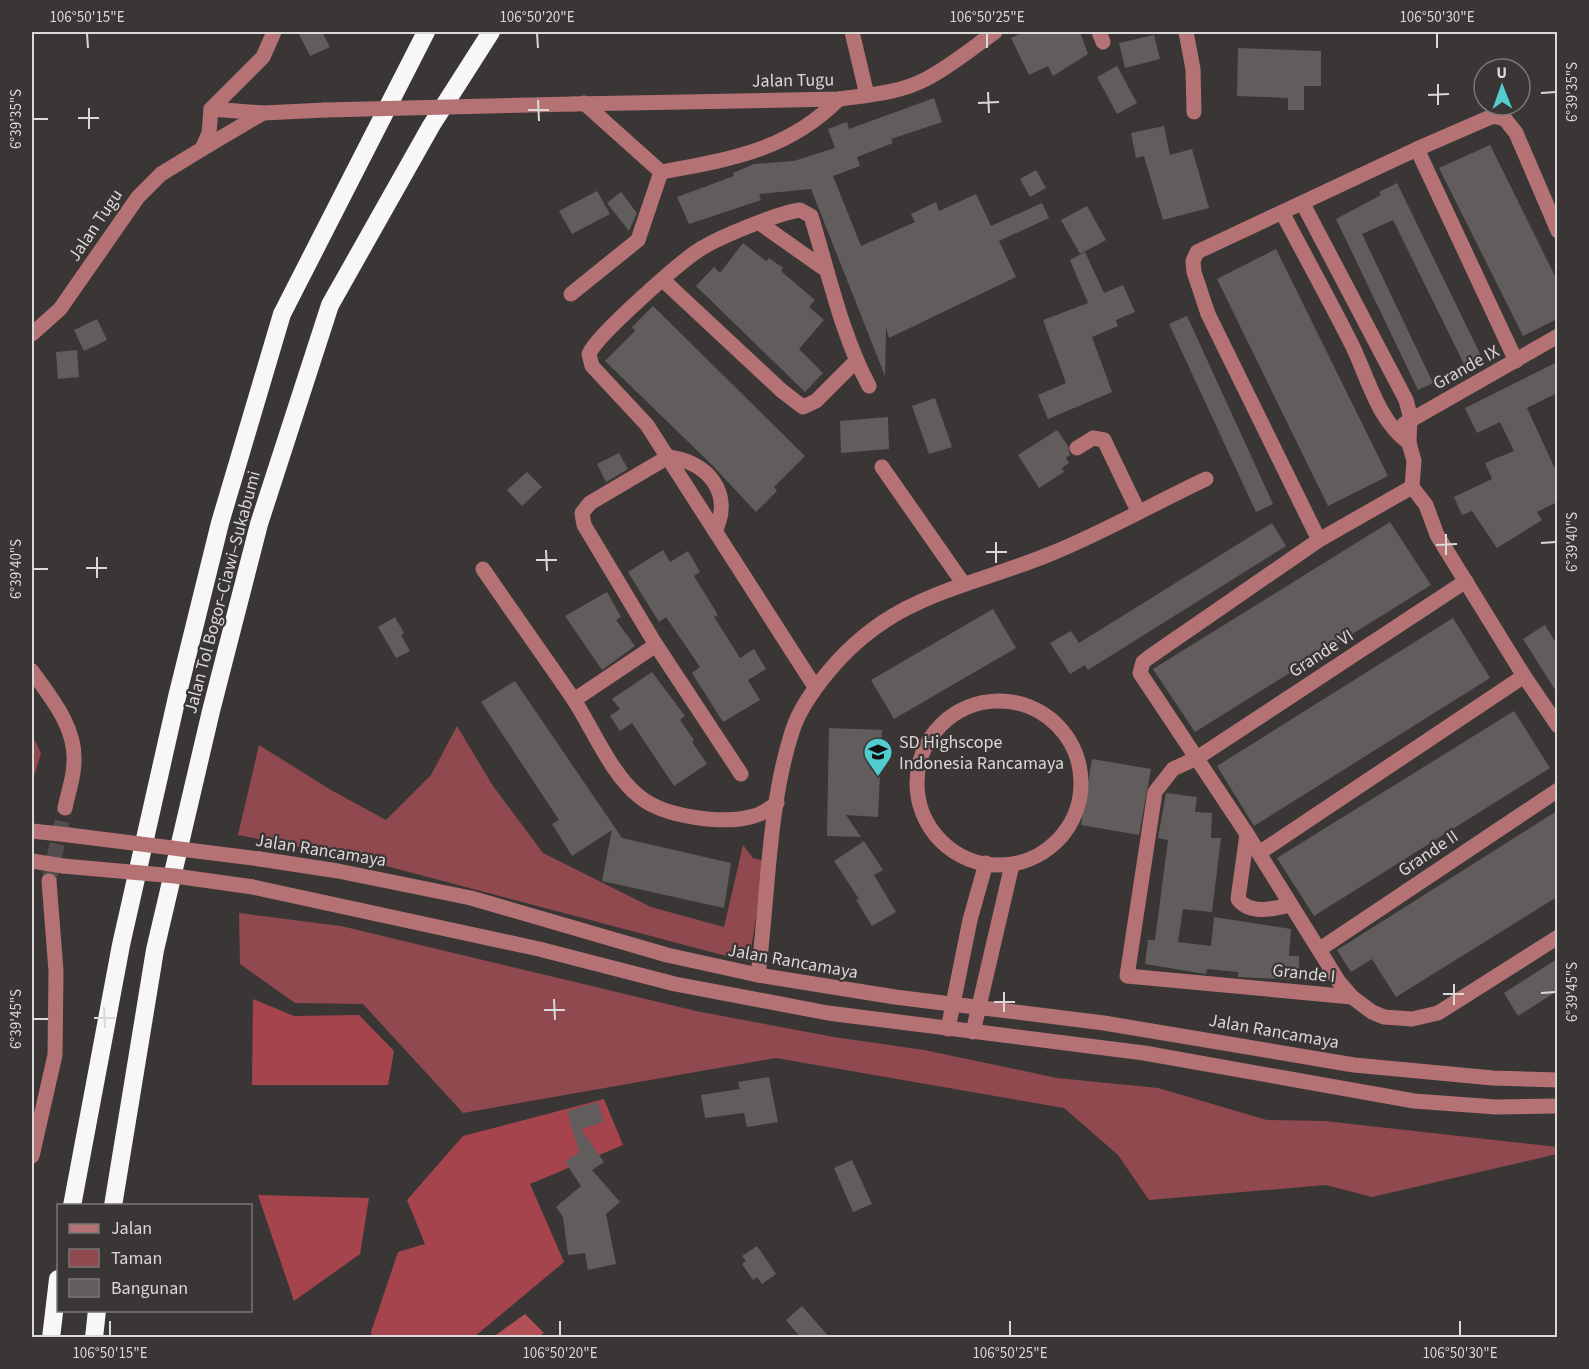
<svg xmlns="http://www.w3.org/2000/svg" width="1589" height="1369" font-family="'Source Sans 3',sans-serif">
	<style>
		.green { fill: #90494e }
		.forest { fill: #a6444d }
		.water { fill: #b24f57 }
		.building { fill: #625d5d }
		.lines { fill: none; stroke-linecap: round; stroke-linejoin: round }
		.minor-tunnel { stroke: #524e4e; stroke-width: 15; stroke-dasharray: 15 8; stroke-linecap: butt }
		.minor { stroke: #b57275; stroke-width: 15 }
		.highway { stroke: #f7f7f7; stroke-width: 18 }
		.minor-bridge { stroke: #b57275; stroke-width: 15 }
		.ticks { fill: none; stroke: #dbd8d8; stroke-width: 2 }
		.labels { text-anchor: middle; stroke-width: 4.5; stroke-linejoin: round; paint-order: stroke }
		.street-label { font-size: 18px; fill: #dbd8d8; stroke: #3a3636 }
		.poi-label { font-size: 18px; fill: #dbd8d8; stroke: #3a3636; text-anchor: start }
		.neatline { fill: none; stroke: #dbd8d8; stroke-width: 2 }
		.ticks-label { font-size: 15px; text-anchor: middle; fill: #dbd8d8 }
	</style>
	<rect width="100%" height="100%" fill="#3a3636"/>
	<g class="green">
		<path d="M457 726 493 786 543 853 651 907 724 927 743 845 753 858 765 861 749 962 360 859 238 835 259 745 331 790 386 820 431 775Z"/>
		<path d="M32 735 41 753 32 783Z"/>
		<path d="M239 913 341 926 696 1011 834 1037 924 1050 1057 1078 1158 1088 1267 1120 1325 1121 1557 1147V1154L1372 1197 1326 1185 1149 1200 1118 1155 1064 1108 776 1058 463 1113 363 1004 295 1003 240 964Z"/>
	</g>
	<g class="forest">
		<path d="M253 999 294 1016 359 1015 394 1051 388 1085H252Z"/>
		<path d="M604 1099 623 1145 530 1184 564 1262 474 1337H372L371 1332 398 1252 425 1244 407 1200 463 1136Z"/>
		<path d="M258 1195 369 1198 360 1254 294 1301Z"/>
	</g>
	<path class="water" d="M525 1314 544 1333 538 1337H493Z"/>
	<g class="building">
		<path d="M298 32H322L330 47 310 56Z"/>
		<path d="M1024 32H1080L1088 54 1053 76 1048 66 1029 75 1011 38Z"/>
		<path d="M1154 35 1160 59 1125 68 1119 43Z"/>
		<path d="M1238 48 1321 51V86H1304V110H1288V98L1237 96Z"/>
		<path d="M1117 66 1137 103 1117 114 1097 77Z"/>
		<path d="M934 98 942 122 891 139 893 143 857 157 860 166 833 176 861 246 915 222 911 214 936 202 939 211 976 194 991 226 1042 203 1049 218 999 241 1016 277 889 338 886 327 885 376 811 189 759 194 761 200 689 224 677 197 734 176 733 173 754 164 794 161 835 148 828 129 847 122 849 129Z"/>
		<path d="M1164 126 1170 155 1192 149 1209 208 1163 220 1144 156 1136 158 1131 133Z"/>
		<path d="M1490 145 1557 280V319L1523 336 1439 168Z"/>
		<path d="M1036 170 1046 188 1030 197 1020 179Z"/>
		<path d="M1397 183 1482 358 1465 366 1393 220 1362 234 1433 383 1418 390 1336 219 1381 195 1379 192Z"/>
		<path d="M597 191 610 214 572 234 559 211Z"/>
		<path d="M621 192 637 213 629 231 607 203Z"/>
		<path d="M1087 206 1106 240 1080 254 1061 220Z"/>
		<path d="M743 243 766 261 769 258 783 268 781 271 815 300 809 307 824 320 799 349 823 373 805 392 696 286 714 267 720 273Z"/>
		<path d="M1276 249 1388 476 1328 506 1217 279Z"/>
		<path d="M1085 252 1104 293 1123 285 1135 312 1116 320 1118 326 1092 337 1112 392 1048 419 1038 395 1066 383 1043 320 1088 303 1070 260Z"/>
		<path d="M653 306 805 456 774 487 777 491 756 512 712 465 605 361 635 331 632 327Z"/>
		<path d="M1187 316 1273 504 1256 512 1169 324Z"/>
		<path d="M97 319 107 340 84 351 74 330Z"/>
		<path d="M77 350 79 377 58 379 56 352Z"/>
		<path d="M1557 362V393L1527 408 1557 473V502L1537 512 1542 520 1497 548 1472 511 1462 515 1454 497 1492 479 1485 463 1514 451 1500 422 1477 433 1465 408Z"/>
		<path d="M935 398 952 447 929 454 912 406Z"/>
		<path d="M888 417 889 449 841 453 840 421Z"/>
		<path d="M1057 430 1068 446 1070 455 1066 458 1069 463 1062 468 1064 472 1039 488 1018 455Z"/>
		<path d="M619 453 628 469 606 482 597 464Z"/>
		<path d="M527 472 542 487 522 506 507 490Z"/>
		<path d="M1390 522 1431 585 1195 732 1153 669Z"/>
		<path d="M1272 523 1286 546 1088 670 1085 665 1070 674 1050 643 1071 631 1079 643Z"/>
		<path d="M663 550 670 562 688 551 700 572 694 576 718 615 714 617 740 658 754 649 766 669 748 680 760 700 723 722 692 673 700 667 666 617 659 622 628 572Z"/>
		<path d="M607 592 621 617 616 620 635 646 602 670 565 616Z"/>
		<path d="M993 609 1016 648 894 719 871 680Z"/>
		<path d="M395 617 404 633 401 635 410 651 396 658 378 627Z"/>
		<path d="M1453 618 1490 678 1254 826 1217 766Z"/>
		<path d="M1545 625 1557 645V693L1523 639Z"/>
		<path d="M652 672 685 716 680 720 694 740 692 742 707 764 674 786 632 723 620 731 610 716 620 709 612 699Z"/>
		<path d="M515 681 622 838 731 863 724 908 602 881 612 830 572 856 552 824 559 820 481 702Z"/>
		<path d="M1514 711 1550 768 1314 916 1277 858Z"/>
		<path d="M829 728 882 730 878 817 846 815 861 837 827 836Z"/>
		<path d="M1092 759 1151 769 1139 835 1081 825Z"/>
		<path d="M1166 793 1197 797 1195 812 1212 813 1211 838H1221L1212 912 1183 909 1178 942 1211 946 1214 917 1291 929 1289 956H1299V980L1238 977V972L1207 969 1206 974 1145 964 1148 940H1155L1168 840 1158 838Z"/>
		<path d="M1557 811V897L1396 997 1372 959 1351 972 1337 950Z"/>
		<path d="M864 841 883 870 874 875 896 912 872 926 856 900 859 899 834 861Z"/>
		<path d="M1557 959V991L1518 1016 1504 993Z"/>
		<path d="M769 1077 778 1122 747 1127 744 1113 705 1118 701 1095 740 1089 738 1082Z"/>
		<path d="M598 1102 604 1122 581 1129 604 1162 592 1170 620 1202 606 1214 616 1264 588 1270 585 1253 568 1255 563 1217 556 1207 581 1186 565 1162 579 1152 567 1111Z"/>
		<path d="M852 1160 872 1204 853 1212 834 1168Z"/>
		<path d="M757 1246 776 1274 762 1284 757 1277 753 1280 742 1264 746 1261 742 1256Z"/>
		<path d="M802 1306 830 1338H801L786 1320Z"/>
	</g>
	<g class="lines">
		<path class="minor-tunnel" d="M49 881 65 808"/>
		<g class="minor">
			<path d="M852 32 867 95"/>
			<path d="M1099 32 1103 42"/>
			<path d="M1186 32 1193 69 1194 112"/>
			<path d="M573 104 839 99C868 95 900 93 926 79 951 66 972 48 995 32"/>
			<path d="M211 109 263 113 325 110"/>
			<path d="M202 149 263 113"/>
			<path d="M1417 149 1516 361"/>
			<path d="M661 172C731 159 787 151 839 99"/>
			<path d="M1303 204 1406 400 1410 415 1409 443 1414 461 1412 487 1426 505 1437 535 1524 676 1558 726"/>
			<path d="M1283 214C1306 258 1330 301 1352 345 1369 380 1377 419 1409 443"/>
			<path d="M761 224 826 270"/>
			<path d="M664 281 782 391 803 407 816 401 856 361"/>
			<path d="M571 294 638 240 661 172 584 103"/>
			<path d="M32 334 60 309 138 197 161 174 202 149 209 133 211 109 263 57 274 32"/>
			<path d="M1404 424 1558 336"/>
			<path d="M1077 448 1093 438 1104 440 1138 511"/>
			<path d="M882 467 963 583"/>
			<path d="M1412 487 1319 540 1148 658 1143 662 1140 673 1247 834 1339 982 1352 997 1372 1012 1384 1017 1412 1019 1438 1013 1558 937"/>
			<path d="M715 531C734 493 707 461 668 457L590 503 582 513 584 525 656 645 741 774"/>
			<path d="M1319 540 1208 314 1194 272 1193 261 1197 252 1417 149 1493 116 1505 119 1516 133 1558 231"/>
			<path d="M483 569C513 613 544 656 574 700 593 729 612 776 640 797 664 817 724 825 754 816 763 814 770 808 777 803"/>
			<path d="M32 671C51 698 76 727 74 762 74 777 68 793 65 808"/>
			<path d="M815 687 647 425 592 366 589 354C596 336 683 259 702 248 722 236 778 213 800 210L811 216C829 274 841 333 869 386"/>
			<path d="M574 700 656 645"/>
			<circle cx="999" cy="783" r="82"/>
			<path d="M32 831 69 835"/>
			<path d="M1247 834 1238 899C1250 915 1273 909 1290 905"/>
			<path d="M1259 853 1524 676"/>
			<path d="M260 859 338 871 471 898 667 955 758 975 895 997 1104 1023 1354 1065 1493 1078 1558 1080"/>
			<path d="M32 861 63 866"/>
			<path d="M253 887 539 949 675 984 828 1013 1144 1053 1414 1101 1496 1107 1558 1106"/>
			<path d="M1320 949 1558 790"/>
			<path d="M758 975C768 898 768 806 792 732 799 709 814 689 829 671 895 592 967 589 1055 552 1106 531 1155 503 1206 479"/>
			<path d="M1352 997 1127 976 1155 792 1173 769 1197 758 1466 581"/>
			<path d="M948 1029 970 920 986 863"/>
			<path d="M973 1032 1012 865"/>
			<path d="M32 1156 55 1055 56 971 49 881"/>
		</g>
		<g class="highway">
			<path d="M72 1206 121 945 177 697 220 523 282 314 426 32"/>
			<path d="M113 1206 155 950 211 711 259 524 330 305 431 126 491 32"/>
			<path d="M51 1338 58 1279"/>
			<path d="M94 1338 97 1310"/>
		</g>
		<g class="minor-bridge">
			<path d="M325 110 573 104"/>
			<path d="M69 835 260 859"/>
			<path d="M63 866 175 876 253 887"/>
		</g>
	</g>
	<path class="ticks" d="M87 33 88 48M537 33 538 48M987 33V48M1437 33V48M1438 84V105M988 92 989 113M1541 93 1556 92M1428 95 1449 94M538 100 539 121M978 103 999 102M89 108V129M528 110H549M78 118H99M33 119H48M1446 534V555M996 542V563M1541 543 1556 542M1436 545 1457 544M546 550 547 571M986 552H1007M97 557V578M536 560H557M86 568H107M33 569H48M1454 984V1005M1004 992V1012M1541 993 1556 992M1443 994H1464M554 999 555 1020M994 1002H1015M104 1007 105 1028M544 1010H565M94 1018H115M33 1019H48M110 1321V1336M560 1321V1336M1010 1321V1336M1460 1321V1336"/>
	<defs>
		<g id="school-pin" transform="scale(1.5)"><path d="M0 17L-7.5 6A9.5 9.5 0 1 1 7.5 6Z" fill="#52cdcf" stroke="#3a3636"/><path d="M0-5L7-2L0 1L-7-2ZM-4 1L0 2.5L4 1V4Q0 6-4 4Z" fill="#111"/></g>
	</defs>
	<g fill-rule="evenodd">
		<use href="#school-pin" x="878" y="752"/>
	</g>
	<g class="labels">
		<g class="street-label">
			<text transform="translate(793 80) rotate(-1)" y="6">Jalan Tugu</text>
			<text transform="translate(95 225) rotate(-56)" y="6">Jalan Tugu</text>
			<text transform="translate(1466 367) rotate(-29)" y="6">Grande IX</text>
			<text transform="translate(222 592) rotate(-75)" y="6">Jalan Tol Bogor–Ciawi–Sukabumi</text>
			<text transform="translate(1321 653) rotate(-33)" y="6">Grande VI</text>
			<text transform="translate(321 850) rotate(9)" y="6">Jalan Rancamaya</text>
			<text transform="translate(1428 853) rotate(-34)" y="6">Grande II</text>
			<text transform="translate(793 961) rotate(10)" y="6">Jalan Rancamaya</text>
			<text transform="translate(1304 973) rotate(6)" y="6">Grande I</text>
			<text transform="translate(1274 1031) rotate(10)" y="6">Jalan Rancamaya</text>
		</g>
		<g class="poi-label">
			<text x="899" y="748">SD Highscope<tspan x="899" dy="21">Indonesia Rancamaya</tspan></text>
		</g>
	</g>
	<rect width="1589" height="1369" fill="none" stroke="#3a3636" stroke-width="66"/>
	<rect x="57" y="1204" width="195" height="108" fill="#3a3636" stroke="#7a7777" stroke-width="1.5"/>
	<rect x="69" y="1224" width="30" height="9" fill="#b57275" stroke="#7a7777" stroke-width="1.5"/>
	<text x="111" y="1234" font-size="18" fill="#dbd8d8">Jalan</text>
	<rect x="69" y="1249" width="30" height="18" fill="#90494e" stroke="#7a7777" stroke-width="1.5"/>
	<text x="111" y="1264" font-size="18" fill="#dbd8d8">Taman</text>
	<rect x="69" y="1279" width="30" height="18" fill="#625d5d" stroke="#7a7777" stroke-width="1.5"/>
	<text x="111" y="1294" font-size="18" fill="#dbd8d8">Bangunan</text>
	<g transform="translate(1502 87) rotate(359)"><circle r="28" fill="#3a3636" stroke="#7a7777" stroke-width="1.5"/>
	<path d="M0-4.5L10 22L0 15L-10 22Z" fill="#52cdcf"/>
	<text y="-9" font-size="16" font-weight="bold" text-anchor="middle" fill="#dbd8d8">U</text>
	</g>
	<rect x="33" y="33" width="1523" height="1303" class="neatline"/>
	<g class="ticks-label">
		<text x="87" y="22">106°50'15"E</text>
		<text x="537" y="22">106°50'20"E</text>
		<text x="987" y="22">106°50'25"E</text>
		<text x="1437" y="22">106°50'30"E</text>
		<text transform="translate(1572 92) rotate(-90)" y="5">6°39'35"S</text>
		<text transform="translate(16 119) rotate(-90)" y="5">6°39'35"S</text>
		<text transform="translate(1572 542) rotate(-90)" y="5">6°39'40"S</text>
		<text transform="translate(16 569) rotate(-90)" y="5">6°39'40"S</text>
		<text transform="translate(1572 992) rotate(-90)" y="5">6°39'45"S</text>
		<text transform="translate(16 1019) rotate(-90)" y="5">6°39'45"S</text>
		<text x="110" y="1358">106°50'15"E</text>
		<text x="560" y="1358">106°50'20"E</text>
		<text x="1010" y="1358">106°50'25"E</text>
		<text x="1460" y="1358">106°50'30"E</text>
	</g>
</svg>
